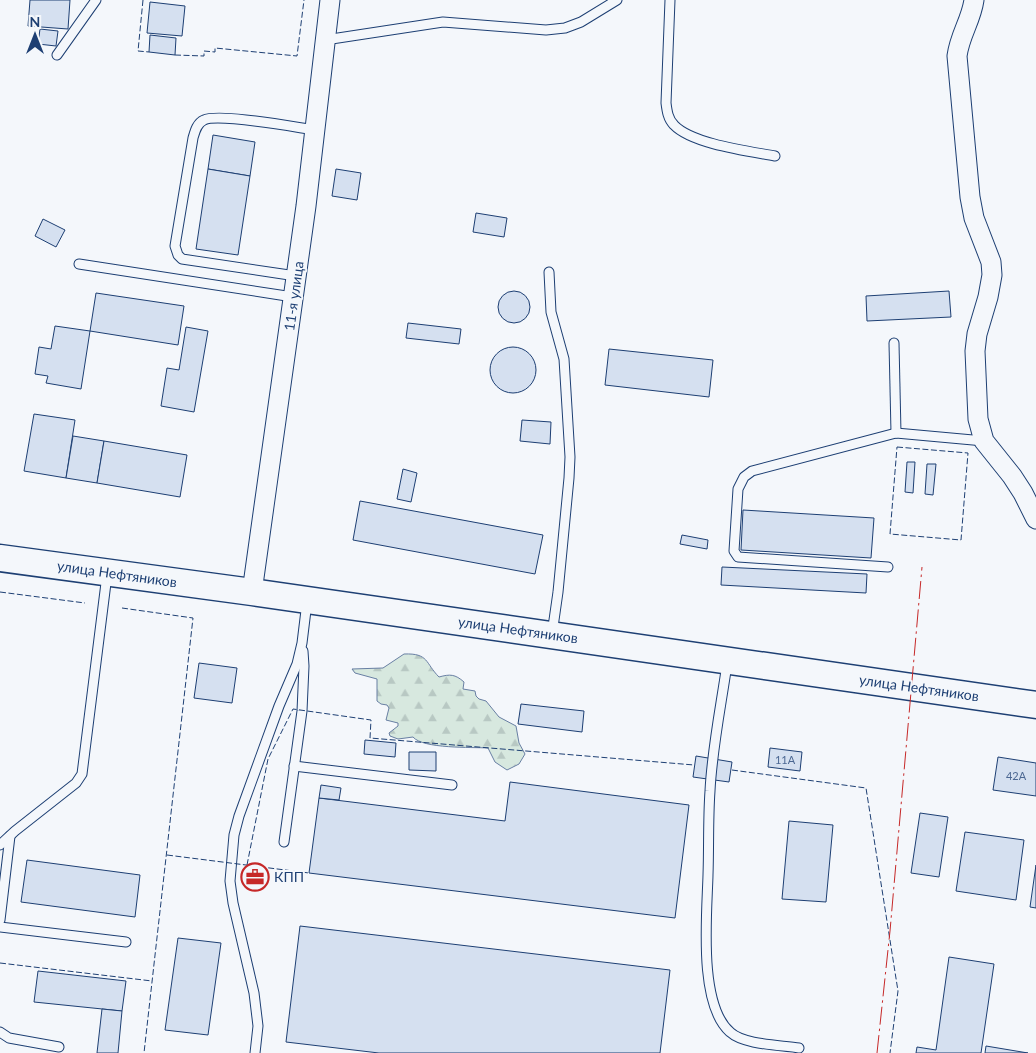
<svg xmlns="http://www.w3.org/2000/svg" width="1036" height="1053" font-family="Lato,sans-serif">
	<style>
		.forest { fill: url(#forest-firs); stroke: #687fa3 }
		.building { fill: #d5e0f0; stroke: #1d3f73 }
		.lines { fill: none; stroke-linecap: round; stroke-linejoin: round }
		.lane-casing { stroke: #1d3f73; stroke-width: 11 }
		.street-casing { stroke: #1d3f73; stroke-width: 21 }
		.secondary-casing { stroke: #1d3f73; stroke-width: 29 }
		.lane { stroke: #f4f7fb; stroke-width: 9 }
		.street { stroke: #f4f7fb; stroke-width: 19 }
		.secondary { stroke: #f4f7fb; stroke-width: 26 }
		.fence { stroke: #1d3f73; stroke-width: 1; stroke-dasharray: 6 2.5; stroke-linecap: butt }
		.power { stroke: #c62828; stroke-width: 1; stroke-dasharray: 18 4 2.5 4; stroke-linecap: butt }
		.labels { text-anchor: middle; stroke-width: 4; stroke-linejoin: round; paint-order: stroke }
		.number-label { font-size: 11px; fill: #4b6792 }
		.street-label { font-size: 14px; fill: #1d3f73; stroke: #f4f7fb }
		.poi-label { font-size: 14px; fill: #1d3f73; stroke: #f4f7fb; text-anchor: start }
	</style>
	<defs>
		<pattern id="forest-firs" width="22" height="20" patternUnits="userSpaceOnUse" patternTransform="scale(1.25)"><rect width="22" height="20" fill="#d7e8df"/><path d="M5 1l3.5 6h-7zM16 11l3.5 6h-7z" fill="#b8c8c3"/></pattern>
	</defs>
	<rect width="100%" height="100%" fill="#f4f7fb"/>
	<path class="forest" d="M404 654C429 653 425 663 439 677 450 674 455 674 464 682L463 689 475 691 476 696 479 699 486 701 499 717 516 726 519 743 525 754 519 764 507 770 495 762 488 748C472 747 423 749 413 737L398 739 390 736 389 733 398 726V723L386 720 389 708 387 705 381 704 377 701V679L355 673 352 669 383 668Z"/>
	<g class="building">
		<path d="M30 0H70L68 29 28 26Z"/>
		<path d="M150 2 185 6 182 36 147 33Z"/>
		<path d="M40 29 58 31 56 46 38 44Z"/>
		<path d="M150 35 176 38 175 55 149 52Z"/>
		<path d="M213 135 255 142 250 176 208 169Z"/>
		<path d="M208 169 250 176 238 255 196 249Z"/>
		<path d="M336 169 361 173 357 200 332 196Z"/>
		<path d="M476 213 507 218 504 237 473 232Z"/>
		<path d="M43 219 65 230 56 247 35 236Z"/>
		<path d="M949 291 951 317 867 321 866 296Z"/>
		<circle cx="514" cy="307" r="16"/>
		<path d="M96 293 184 306 178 345 90 331Z"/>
		<path d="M408 323 461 329 459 344 406 338Z"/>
		<path d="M55 326 90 331 81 389 46 383 48 376 35 374 39 347 51 349Z"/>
		<path d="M186 327 208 331 194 412 161 406 167 368 179 370Z"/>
		<circle cx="513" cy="370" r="23"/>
		<path d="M609 349 713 360 709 397 605 385Z"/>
		<path d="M34 414 75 420 66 478 24 471Z"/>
		<path d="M522 420 551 422 550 444 520 441Z"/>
		<path d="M73 436 104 441 97 483 66 478Z"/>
		<path d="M104 441 187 455 180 497 97 483Z"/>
		<path d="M907 462H915L913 493 905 492Z"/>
		<path d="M927 464H936L933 495 925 494Z"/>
		<path d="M403 469 417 473 411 502 397 499Z"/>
		<path d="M360 501 543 535 535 574 353 540Z"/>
		<path d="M743 510 874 518 871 558 741 550Z"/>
		<path d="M682 535 708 540 707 549 680 544Z"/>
		<path d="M722 567 867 574 866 593 721 585Z"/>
		<path d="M199 663 237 668 232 703 194 698Z"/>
		<path d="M521 704 584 711 582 732 518 724Z"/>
		<path d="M365 740 396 743 395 757 364 754Z"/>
		<path d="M770 748 802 752 800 771 768 767Z"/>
		<path d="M409 752H436V771L409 770Z"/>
		<path d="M696 756 732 762 729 782 693 777Z"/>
		<path d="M998 757 1036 763V796L993 790Z"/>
		<path d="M510 782 689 805 675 918 309 873 319 798 505 821Z"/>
		<path d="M321 785 341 788 339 800 319 798Z"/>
		<path d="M920 813 948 817 939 877 911 873Z"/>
		<path d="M789 821 833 825 826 902 782 899Z"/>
		<path d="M965 832 1024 840 1016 900 956 891Z"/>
		<path d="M27 860 140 875 135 917 21 902Z"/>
		<path d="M1036 865V908L1030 907Z"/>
		<path d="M244 869 267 871 265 885 243 882Z"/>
		<path d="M300 926 670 970 660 1053H379L286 1042Z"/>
		<path d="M178 938 221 943 208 1035 165 1030Z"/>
		<path d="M949 957 994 964 981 1053H916L917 1047 936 1050Z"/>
		<path d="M38 971 126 981 122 1011 34 1002Z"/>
		<path d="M102 1009 122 1011 118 1053H97Z"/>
		<path d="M986 1046 1028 1053H985Z"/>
	</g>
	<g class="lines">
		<g class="lane-casing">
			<g id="lane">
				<path d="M670 0 666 103C667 111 668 119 674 125 692 144 748 151 775 156"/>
				<path d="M325 40 443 22 546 30 565 28 581 22 617 0"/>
				<path d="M57 55 96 0"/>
				<path d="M79 264 293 297"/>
				<path d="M549 272 551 312 564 359 570 457 569 478 558 592 552 634"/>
				<path d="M296 276 182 259 178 255 175 246 193 138C195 131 197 123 204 120 219 113 294 127 315 130"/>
				<path d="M894 343 896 433"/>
				<path d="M888 567 738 557 734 551 738 489 744 477 752 471 896 433 984 441"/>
				<path d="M727 664C721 706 712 749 710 791 708 819 709 847 708 875 707 914 698 1004 730 1032 744 1045 781 1045 799 1048"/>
				<path d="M294 766 452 785"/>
				<path d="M284 842 302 711 304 666 303 651"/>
				<path d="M0 845 15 831 76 783 82 774 107 575"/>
				<path d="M0 920 10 836"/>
				<path d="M0 927 126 942"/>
				<path d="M0 1032 9 1038 59 1047"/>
				<path d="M255 1053 258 1026 254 993 233 903 230 881 234 835 239 816 279 706 297 664 302 643 307 602"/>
			</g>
		</g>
		<g class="street-casing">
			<g id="street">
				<path d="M974 0C971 21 960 34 957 56L970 197 974 218 991 262 992 275 988 297 977 334 975 351 978 419 984 441 1012 476 1023 493 1036 519"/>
				<path d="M252 592 306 206 330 0"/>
			</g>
		</g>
		<g class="secondary-casing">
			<path id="secondary" d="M0 558 252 592 1036 705"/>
		</g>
		<use href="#lane" class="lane"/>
		<use href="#street" class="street"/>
		<use href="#secondary" class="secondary"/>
		<g class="fence">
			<path d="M143 0 138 51 149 52"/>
			<path d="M175 55 204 56V51L215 52V48L297 56 304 0"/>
			<path d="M897 447 968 453 961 540 890 534Z"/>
			<path d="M0 592 85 603"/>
			<path d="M122 608 193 618 144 1053"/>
			<path d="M732 770 866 788 898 991 890 1053"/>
			<path d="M167 855 309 873"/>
			<path d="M247 865 268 759 293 709 371 720 370 738 694 765"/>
			<path d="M0 963 152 981"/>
		</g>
		<path class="power" d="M877 1053 890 931 922 567"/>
	</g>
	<defs>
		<g id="office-ring" transform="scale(1.4375)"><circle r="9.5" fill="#f4f7fb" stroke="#c62828" stroke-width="1.5"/><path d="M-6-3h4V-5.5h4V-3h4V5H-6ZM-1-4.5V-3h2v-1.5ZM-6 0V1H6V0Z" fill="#c62828"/></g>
	</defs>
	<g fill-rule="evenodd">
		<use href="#office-ring" x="255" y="877"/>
	</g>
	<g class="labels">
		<g class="number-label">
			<text x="785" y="764">11А</text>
			<text x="1016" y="780">42А</text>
		</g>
		<g class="street-label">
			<text transform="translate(294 296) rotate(-82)" y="5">11-я улица</text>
			<text transform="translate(117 574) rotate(8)" y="5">улица Нефтяников</text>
			<text transform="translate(518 630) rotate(8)" y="5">улица Нефтяников</text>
			<text transform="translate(919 688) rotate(8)" y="5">улица Нефтяников</text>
		</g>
		<g class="poi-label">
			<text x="274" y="882">КПП</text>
		</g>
	</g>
	<g transform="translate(35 35)" stroke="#f4f7fb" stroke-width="4" paint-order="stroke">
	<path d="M0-4L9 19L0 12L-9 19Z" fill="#1d3f73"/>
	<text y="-8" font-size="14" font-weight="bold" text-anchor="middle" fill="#1d3f73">N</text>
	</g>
</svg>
